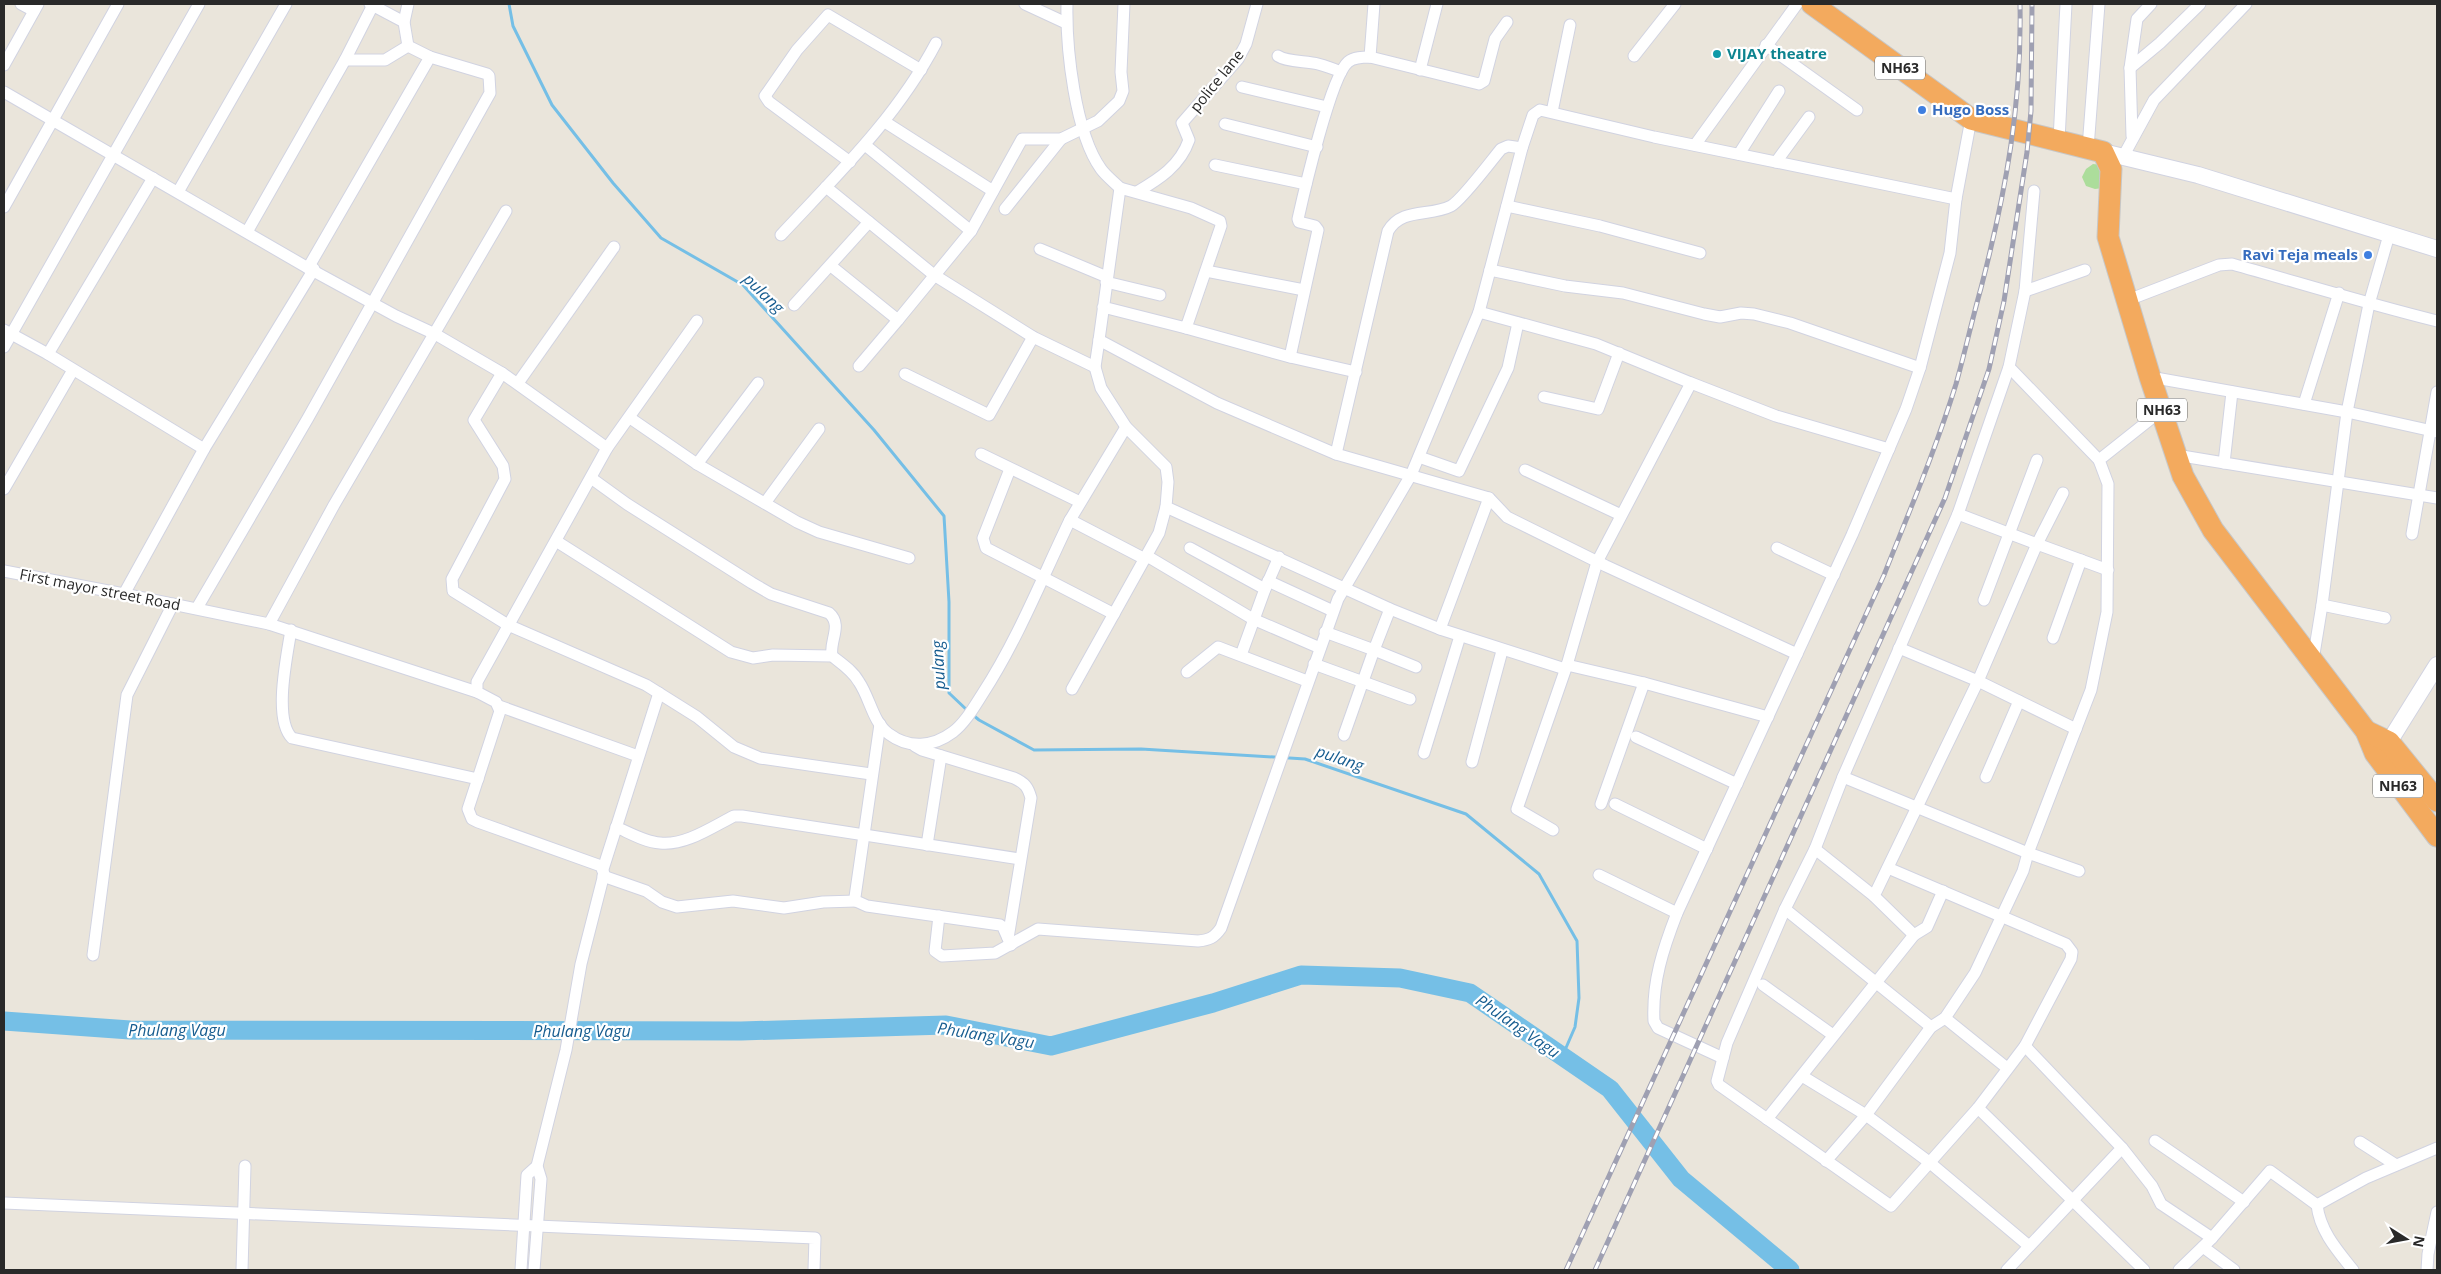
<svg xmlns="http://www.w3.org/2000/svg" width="2441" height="1274" font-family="'Open Sans',sans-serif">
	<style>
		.green { fill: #acdd9b }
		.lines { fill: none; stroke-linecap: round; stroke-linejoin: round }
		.stream { stroke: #75bfe6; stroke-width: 3 }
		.river { stroke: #75bfe6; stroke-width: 19 }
		.street-casing { stroke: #d1d3e1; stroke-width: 13 }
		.secondary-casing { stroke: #d1d3e1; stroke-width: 18 }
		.highway-casing { stroke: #c7c7c7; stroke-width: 23 }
		.street { stroke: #fff; stroke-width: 11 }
		.secondary { stroke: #fff; stroke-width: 16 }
		.highway { stroke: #f3aa5e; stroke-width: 21 }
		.rail-casing { stroke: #9fa0b2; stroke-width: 5 }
		.rail { stroke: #fff; stroke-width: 3; stroke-dasharray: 9; stroke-linecap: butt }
		.culture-dot { fill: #0f9aa8; stroke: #fff; stroke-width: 2 }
		.shop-dot { fill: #3f7fe0; stroke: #fff; stroke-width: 2 }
		.labels { text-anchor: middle; stroke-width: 4.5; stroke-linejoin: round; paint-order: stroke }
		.shield { fill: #fff; stroke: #696969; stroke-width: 1 }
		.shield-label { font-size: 14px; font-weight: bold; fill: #292929 }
		.culture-label { font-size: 15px; font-weight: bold; fill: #0d838f; stroke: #fff; text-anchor: start }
		.street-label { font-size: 15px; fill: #292929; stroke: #fff }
		.shop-label { font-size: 15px; font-weight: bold; fill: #366cbe; stroke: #fff; text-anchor: start }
		.water-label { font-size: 16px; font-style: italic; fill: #165c8f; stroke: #fff }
	</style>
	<rect width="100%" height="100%" fill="#eae5db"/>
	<path class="green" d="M2093 164 2102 165 2103 188 2095 189 2086 186 2082 177 2086 169Z"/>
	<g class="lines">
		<g class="stream">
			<path d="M509 4 513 26 552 105 613 183 661 238 743 285 874 430 944 516 949 602V693L968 711"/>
			<path d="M973 715 979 720 1034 750 1141 749 1305 759 1466 814 1539 874 1577 941 1579 998 1575 1027 1562 1057"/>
		</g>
		<path class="river" d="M4 1021 130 1030 741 1031 946 1025 1051 1046 1213 1003 1301 975 1400 978 1470 993 1610 1089 1681 1179 1790 1270"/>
		<g class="street-casing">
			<g id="street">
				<path d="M21 4 34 11"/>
				<path d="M370 4 404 22"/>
				<path d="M408 4 404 22 408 46 430 57"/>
				<path d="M1025 4 1066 23"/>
				<path d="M1067 4C1066 48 1075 133 1101 169 1106 176 1114 182 1120 188"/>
				<path d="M2151 4 2137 19 2130 68 2160 43 2200 4"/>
				<path d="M1766 45 1857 110"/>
				<path d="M1278 56C1287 62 1306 61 1318 64 1326 66 1334 69 1341 72"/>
				<path d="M1634 56 1675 4"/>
				<path d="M1370 57 1374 4"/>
				<path d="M345 60H385L408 46"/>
				<path d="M4 65 38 4"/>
				<path d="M2130 68 2132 136"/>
				<path d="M1420 70 1437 4"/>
				<path d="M1242 87 1327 107"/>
				<path d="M4 92 308 268 396 316 435 334 502 373 607 448"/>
				<path d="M1552 112 1570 25"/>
				<path d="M885 122 993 191"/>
				<path d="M1225 124 1317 147"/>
				<path d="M2059 140 2066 4"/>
				<path d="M865 145 971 231"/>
				<path d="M1695 145 1797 4"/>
				<path d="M2088 148 2099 4"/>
				<path d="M1739 154 1779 91"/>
				<path d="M2124 155 2154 100 2246 4"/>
				<path d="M850 162 769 102 765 96 797 50 828 15 921 70"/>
				<path d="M1776 162 1809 117"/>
				<path d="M1215 165 1306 184"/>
				<path d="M826 187 934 275 1033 337 1095 367"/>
				<path d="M178 192 286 4"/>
				<path d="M1137 192C1159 179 1180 166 1189 140L1182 123 1238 59 1246 44 1257 4"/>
				<path d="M1507 206 1600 226 1700 253"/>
				<path d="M4 207 118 4"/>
				<path d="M1005 209 1061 139"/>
				<path d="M247 232 345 60 373 5"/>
				<path d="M781 235C838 174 897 117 936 43"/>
				<path d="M1040 249 1107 277"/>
				<path d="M831 266 898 320 971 231 1022 139H1061L1098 121 1119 101 1123 91 1121 72 1124 4"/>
				<path d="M1490 270 1565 286 1623 293 1704 314 1720 317 1741 313 1754 314 1790 323 1920 368"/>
				<path d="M1206 271 1304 290"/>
				<path d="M1106 282 1160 295"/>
				<path d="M2025 291 2085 270"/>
				<path d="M2128 300 2219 265 2232 264C2300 283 2368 304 2437 321"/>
				<path d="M794 305 869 222"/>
				<path d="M1479 312 1522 148 1533 115 1540 110 1654 137 1956 199"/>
				<path d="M1186 328 1290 357 1356 372"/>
				<path d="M4 330 48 354"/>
				<path d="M1099 340 1120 188 1191 208 1220 221 1221 226 1186 328 1103 307"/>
				<path d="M4 347 199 4"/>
				<path d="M1290 357 1318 230 1315 226 1299 222 1298 219C1304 192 1331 76 1348 62 1354 57 1363 57 1370 57L1479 84 1484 81 1495 39 1507 22"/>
				<path d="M859 366 898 320"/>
				<path d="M2009 367 2099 460"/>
				<path d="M502 373 474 420 503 466 505 479 452 579 453 591 508 625 646 685 697 717 734 747 760 758 871 774"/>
				<path d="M905 374 989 415 1033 337"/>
				<path d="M2150 377 2347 412 2437 432"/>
				<path d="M518 383 614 247"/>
				<path d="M1544 397 1598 409 1619 353"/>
				<path d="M2304 404 2339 293"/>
				<path d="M630 418 697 464 797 522 819 532 909 558"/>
				<path d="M1126 427 1070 520 1145 559"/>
				<path d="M204 449 314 269"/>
				<path d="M981 454 1080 502"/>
				<path d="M1336 454 1217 403 1099 340 1095 367 1101 388 1126 427 1166 467 1168 482 1166 507 1390 609 1440 629"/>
				<path d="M2176 455 2437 498"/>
				<path d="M1419 457 1459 471 1508 368 1518 323"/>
				<path d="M2224 463 2232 392"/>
				<path d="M697 464 758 383"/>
				<path d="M1010 469 983 538 986 548 1114 614"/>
				<path d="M1525 470 1621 515"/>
				<path d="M591 478 627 504 752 583 771 594 829 613C843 625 829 641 832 656"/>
				<path d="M4 489 73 370"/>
				<path d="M1489 498 1336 454 1388 231C1402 207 1430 217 1451 206 1462 200 1491 161 1501 149L1508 146 1522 148"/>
				<path d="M765 503 819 429"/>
				<path d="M1958 514 2037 544 2063 493"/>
				<path d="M2412 534 2437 392"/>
				<path d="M556 541 731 652 753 658 773 655 832 656C841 663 853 671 859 682 870 698 873 723 889 734 909 749 933 747 953 732 965 723 974 707 983 693 1018 639 1042 578 1070 520"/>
				<path d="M1190 548 1265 589"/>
				<path d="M1777 548 1834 575"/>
				<path d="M1147 556 1253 619 1320 648"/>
				<path d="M4 571 124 594 269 624 477 692"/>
				<path d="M1268 581 1333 611"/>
				<path d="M124 594 204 449 48 354 153 178"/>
				<path d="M1984 600 2037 460"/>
				<path d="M2322 605 2385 618"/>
				<path d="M197 608 308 418 490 93 489 76 487 74 430 57 308 268"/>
				<path d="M269 624 334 505 506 211"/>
				<path d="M291 630C287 656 273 719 292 738L478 779"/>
				<path d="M1325 632 1374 650 1390 609"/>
				<path d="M2053 638 2081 560"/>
				<path d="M1899 648 1978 681 2076 729"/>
				<path d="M1241 655 1265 589 1279 557"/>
				<path d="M2313 660 2322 605 2347 412 2369 304 2389 235"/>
				<path d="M1314 664 1410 699"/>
				<path d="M1567 665 1597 562 1691 383 1776 416 1889 449"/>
				<path d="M1565 669 1440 629 1489 498 1507 517 1606 566 1797 654"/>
				<path d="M1187 672 1218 647 1307 681"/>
				<path d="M1072 689 1159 533 1166 507"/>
				<path d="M499 706 638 756"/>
				<path d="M880 724 855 897 856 901 867 906 1000 925 1003 927 1011 945"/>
				<path d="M1344 735 1374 650 1416 667"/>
				<path d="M1636 737 1737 784"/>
				<path d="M915 746 922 750 1014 778C1025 783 1028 787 1031 798L1008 938"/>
				<path d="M1424 753 1460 636"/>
				<path d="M1472 762 1502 651"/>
				<path d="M1843 777 2028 853 2079 871"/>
				<path d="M1986 777 2019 701"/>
				<path d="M1601 804 1644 683 1768 717"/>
				<path d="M1615 804 1707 849"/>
				<path d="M616 827C630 833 645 842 660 843 685 846 712 827 734 816H742L1020 859"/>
				<path d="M1553 830 1517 809 1567 665 1644 683"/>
				<path d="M927 845 941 756"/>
				<path d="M1815 849 1874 896"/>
				<path d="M603 869 659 693"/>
				<path d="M1599 875 1677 913"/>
				<path d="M603 876 646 891 662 902 677 907 733 901 784 908 823 902 856 901"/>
				<path d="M1785 909 1727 1043 1717 1081 1719 1085 1891 1206 1978 1108 2025 1046 2071 959 2072 952 2066 944 1888 868"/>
				<path d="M939 916 935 951 942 956 995 953 1038 929 1198 941C1209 940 1214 938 1221 928L1338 599 1411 475 1479 312 1596 344 1691 383"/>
				<path d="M1914 935 1927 927 1943 891"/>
				<path d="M93 955 127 695 173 604"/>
				<path d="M1763 985 1833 1035"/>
				<path d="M1945 1018 2007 1068"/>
				<path d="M1931 1027 1785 909 1815 849 1843 777 1958 514 2009 367 2025 291 2034 191"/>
				<path d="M1723 1058 1658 1028 1654 1021C1652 982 1663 949 1677 913L1852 535 1906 409 1920 368 1950 253 1956 199 1971 119"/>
				<path d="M1802 1076 1866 1115 1929 1162 2029 1246"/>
				<path d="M1978 1108 2144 1270"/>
				<path d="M1767 1119 1914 935 1874 896 1978 681 2037 544 2108 570"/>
				<path d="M2155 1141 2244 1202"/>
				<path d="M2360 1142 2396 1165"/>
				<path d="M2122 1148 2152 1186 2161 1204 2212 1238"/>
				<path d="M1826 1161 1866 1115 1931 1027 1945 1018 1975 973 2023 871 2028 853 2091 690 2107 612 2108 484 2099 460 2162 410"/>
				<path d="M4 1203 815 1238 814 1270"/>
				<path d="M2317 1205C2320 1231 2337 1250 2353 1270"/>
				<path d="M2203 1247 2234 1270"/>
				<path d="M242 1270 245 1166"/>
				<path d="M521 1270 527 1175 537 1166"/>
				<path d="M534 1270 541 1179 537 1166 566 1050 581 964 604 874 601 866 478 822 472 819 468 809 500 711 496 702 477 692V682L607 448 697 321"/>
				<path d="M2007 1270 2122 1148 2025 1046"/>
				<path d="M2179 1270 2212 1238 2270 1171 2317 1205 2366 1178 2437 1148"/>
				<path d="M2427 1270 2428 1254 2437 1212"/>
			</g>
		</g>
		<g class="secondary-casing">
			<g id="secondary">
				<path d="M2103 152 2198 175 2437 249"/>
				<path d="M2379 749 2389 742 2437 665"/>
			</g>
		</g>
		<g class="highway-casing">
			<g id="highway">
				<path d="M1812 4 1971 119 2103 152 2111 169 2108 237 2150 377 2183 476 2213 530 2366 731 2375 753 2437 836"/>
				<path d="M2366 731 2389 742 2437 801"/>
			</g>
		</g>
		<use href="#street" class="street"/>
		<use href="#secondary" class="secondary"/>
		<use href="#highway" class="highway"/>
		<g class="rail-casing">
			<g id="rail">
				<path d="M1566 1270 1884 575C1909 512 1936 449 1956 384 1965 352 1972 320 1981 288 2006 191 2022 104 2020 4"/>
				<path d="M1595 1270 1945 498 1989 369 2004 301 2027 152 2031 111 2032 4"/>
			</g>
		</g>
		<use href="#rail" class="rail"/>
	</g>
	<circle class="culture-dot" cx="1717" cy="54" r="5"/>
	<g class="shop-dot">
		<circle cx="1922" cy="110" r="5"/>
		<circle cx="2368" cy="255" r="5"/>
	</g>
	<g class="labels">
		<g class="shield">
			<rect x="1875" y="56.5" width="50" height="23" rx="4"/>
			<rect x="2137" y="398.5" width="50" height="23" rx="4"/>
			<rect x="2373" y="774.5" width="50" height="23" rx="4"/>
		</g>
		<g class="shield-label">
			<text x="1900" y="73">NH63</text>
			<text x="2162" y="415">NH63</text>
			<text x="2398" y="791">NH63</text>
		</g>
		<g class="culture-label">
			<text x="1727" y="59">VIJAY theatre</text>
		</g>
		<g class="street-label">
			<text transform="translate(1217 81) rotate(-51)" y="5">police lane</text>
			<text transform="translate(100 590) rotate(11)" y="5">First mayor street Road</text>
		</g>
		<g class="shop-label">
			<text x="1932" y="115">Hugo Boss</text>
			<text x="2358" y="260" text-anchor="end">Ravi Teja meals</text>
		</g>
		<g class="water-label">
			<text transform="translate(764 293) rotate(44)" y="6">pulang</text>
			<text transform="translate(938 665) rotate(-93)" y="6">pulang</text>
			<text transform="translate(1340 758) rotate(19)" y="6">pulang</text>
			<text transform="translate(1518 1026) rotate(35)" y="6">Phulang Vagu</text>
			<text x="177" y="1036">Phulang Vagu</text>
			<text x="582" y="1037">Phulang Vagu</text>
			<text transform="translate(986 1035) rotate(9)" y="6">Phulang Vagu</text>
		</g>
	</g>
	<rect width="2441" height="1274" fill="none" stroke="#292929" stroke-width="10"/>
	<g transform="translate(2406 1239) rotate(101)" stroke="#ffffff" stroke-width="4" paint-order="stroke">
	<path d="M0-4L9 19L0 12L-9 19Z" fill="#292929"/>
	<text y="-8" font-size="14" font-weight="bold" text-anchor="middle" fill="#292929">N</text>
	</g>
</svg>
